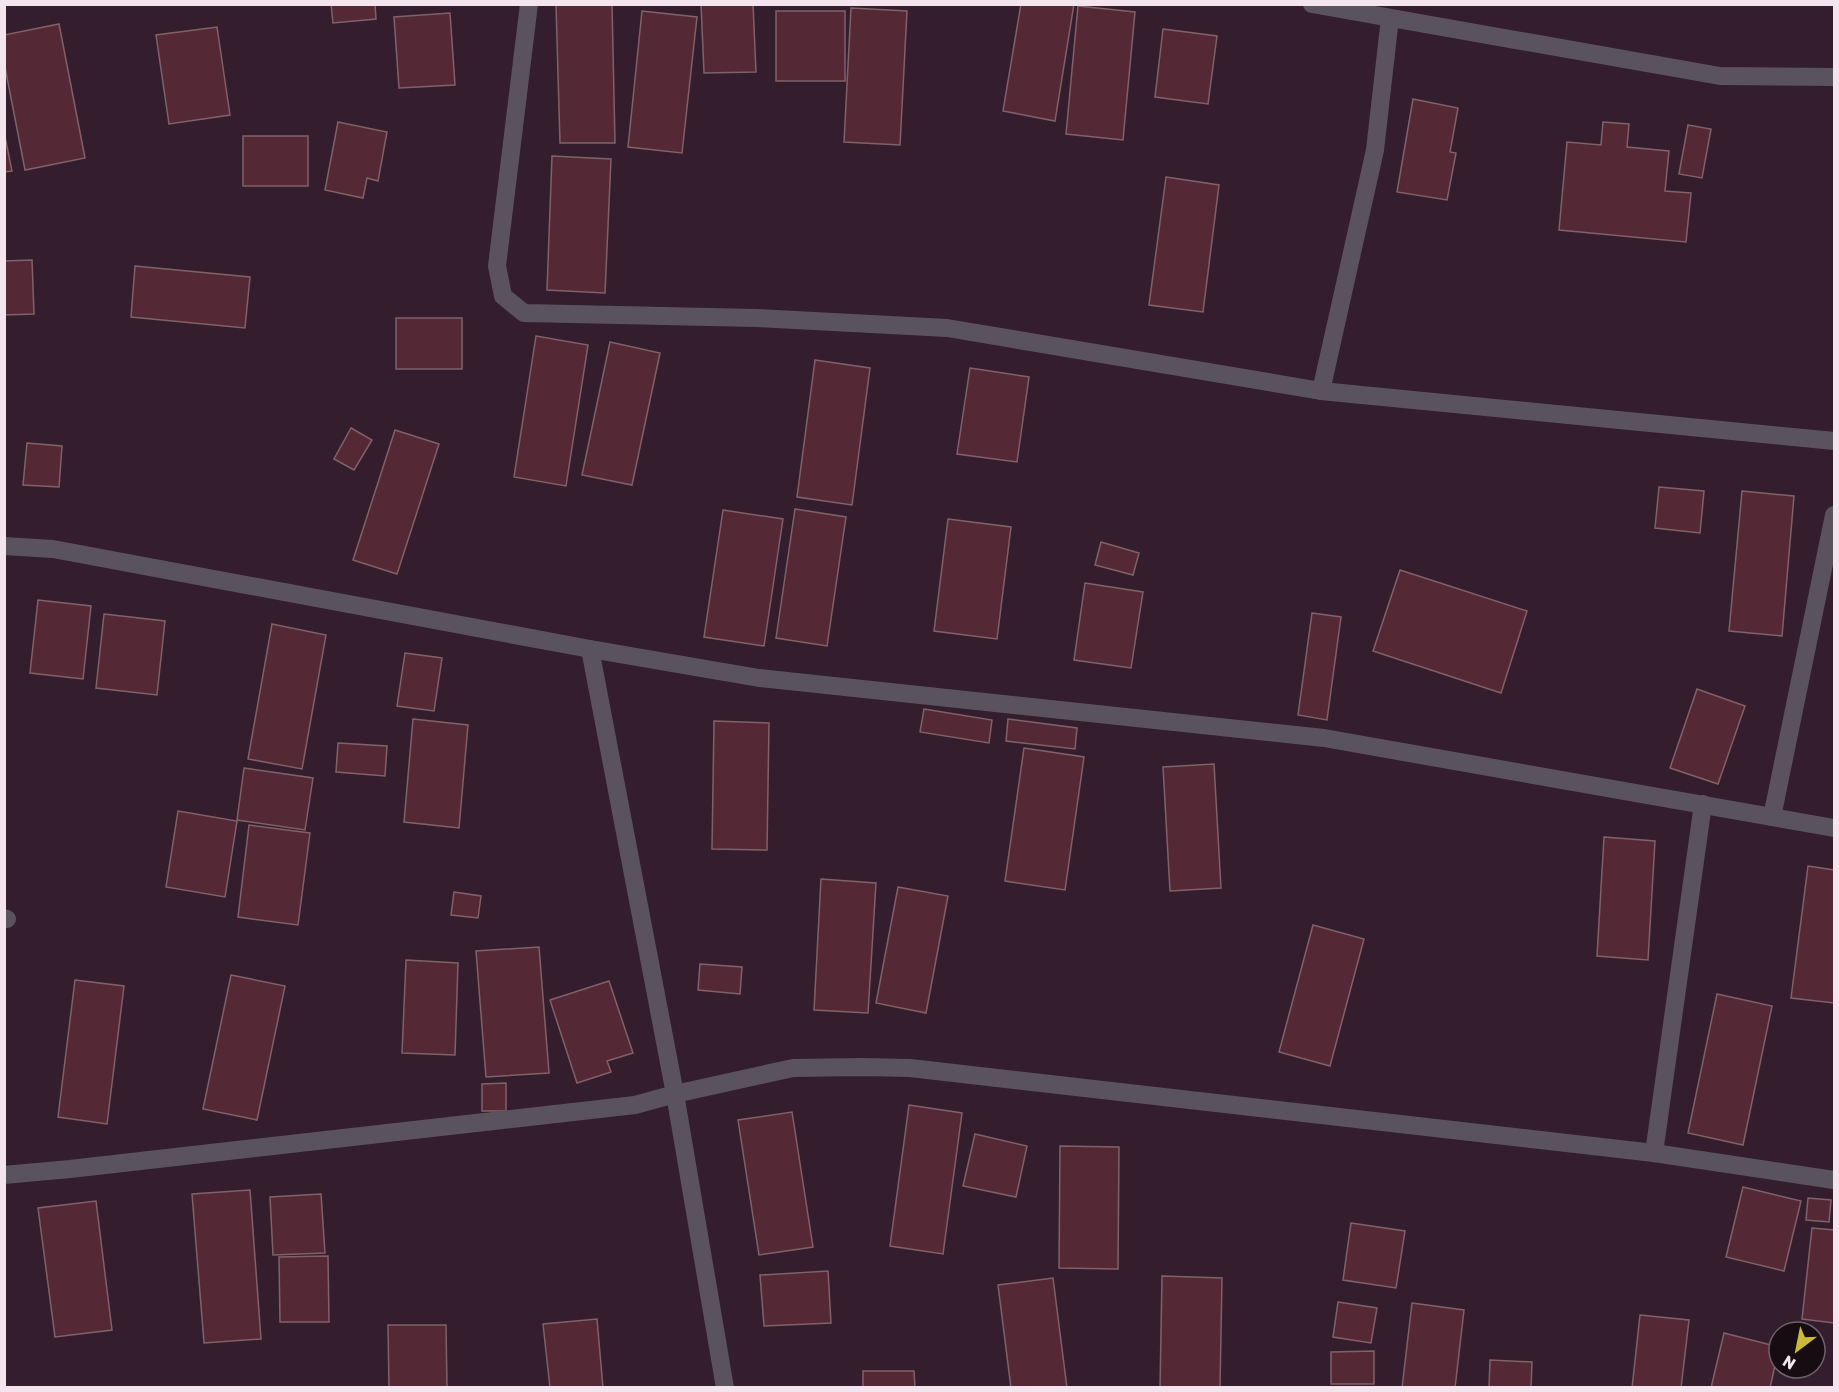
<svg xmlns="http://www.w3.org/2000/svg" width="1839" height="1392" font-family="Rubik,sans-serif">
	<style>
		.building { fill: #542935; stroke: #816168; stroke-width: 1.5 }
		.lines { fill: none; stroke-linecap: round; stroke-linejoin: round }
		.street { stroke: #5a535d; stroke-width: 18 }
	</style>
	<rect width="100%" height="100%" fill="#341e2d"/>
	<g class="building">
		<path d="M331 4H375L376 19 333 23Z"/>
		<path d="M612 4 615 143H560L556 5Z"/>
		<path d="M701 4H753L756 72 704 73Z"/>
		<path d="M1021 4H1074L1055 121 1003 111Z"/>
		<path d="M1078 6 1135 12 1123 140 1066 134Z"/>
		<path d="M851 8 907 11 900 145 844 142Z"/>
		<path d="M642 11 697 17 682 153 628 147Z"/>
		<rect x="776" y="11" width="69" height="70"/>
		<path d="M450 13 455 85 399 88 394 17Z"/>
		<path d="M59 24 85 158 25 170 4 62V35Z"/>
		<path d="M217 27 230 115 169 124 156 35Z"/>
		<path d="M1163 29 1217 36 1208 104 1155 97Z"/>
		<path d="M1413 99 1458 108 1450 152 1456 153 1447 200 1397 192Z"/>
		<path d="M338 122 387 132 378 181 367 178 363 198 325 190Z"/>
		<path d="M1603 122 1629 124 1627 147 1669 151 1665 191 1691 193 1686 242 1559 230 1567 142 1601 145Z"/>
		<path d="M1688 125 1711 129 1702 178 1679 174Z"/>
		<path d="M4 132 12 171 4 172Z"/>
		<rect x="243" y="136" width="65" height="50"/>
		<path d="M552 156 611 159 605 293 547 290Z"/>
		<path d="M1166 177 1219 185 1203 312 1149 305Z"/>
		<path d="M32 260 34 314 4 315V261Z"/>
		<path d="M135 266 250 277 245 328 131 317Z"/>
		<rect x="396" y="318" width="66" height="51"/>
		<path d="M536 336 588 345 566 486 514 477Z"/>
		<path d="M610 342 660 353 632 485 582 475Z"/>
		<path d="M815 360 870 368 852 505 797 497Z"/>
		<path d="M970 368 1029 377 1017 462 957 454Z"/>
		<path d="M351 428 372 440 354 470 334 459Z"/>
		<path d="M395 430 439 444 397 574 353 560Z"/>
		<path d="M27 443 62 446 59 487 23 485Z"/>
		<path d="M1659 487 1704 491 1700 533 1655 528Z"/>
		<path d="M1742 491 1794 496 1782 636 1729 631Z"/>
		<path d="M795 509 846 517 827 646 776 638Z"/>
		<path d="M723 510 783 519 764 646 704 637Z"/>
		<path d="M948 519 1011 527 997 639 934 631Z"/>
		<path d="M1101 542 1139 553 1133 575 1095 565Z"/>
		<path d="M1400 570 1527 611 1501 693 1373 651Z"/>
		<path d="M1085 583 1143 592 1131 668 1074 660Z"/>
		<path d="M38 600 91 606 83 679 30 673Z"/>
		<path d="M1312 613 1341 617 1327 720 1298 715Z"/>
		<path d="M104 614 165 621 157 695 96 688Z"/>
		<path d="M272 624 326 635 302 769 248 759Z"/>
		<path d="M405 653 442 658 434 711 397 706Z"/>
		<path d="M1697 689 1745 706 1718 784 1670 768Z"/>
		<path d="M924 709 992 720 989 743 920 732Z"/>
		<path d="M413 719 468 725 459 828 404 822Z"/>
		<path d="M1008 719 1077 728 1075 749 1006 741Z"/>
		<path d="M714 721 769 723 767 850 712 849Z"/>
		<path d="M338 743 387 746 385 776 336 772Z"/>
		<path d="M1024 748 1084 757 1065 890 1005 881Z"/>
		<path d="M1214 764 1221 888 1170 891 1163 767Z"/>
		<path d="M244 768 313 778 305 830 237 820Z"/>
		<path d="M178 811 237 821 225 897 166 887Z"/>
		<path d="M249 825 310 833 298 925 238 917Z"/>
		<path d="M1604 837 1655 841 1648 960 1597 956Z"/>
		<path d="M1808 866 1834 870V1003L1791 998Z"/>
		<path d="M821 879 876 883 868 1013 814 1010Z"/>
		<path d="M898 887 948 896 926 1013 876 1003Z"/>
		<path d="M454 892 481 896 478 918 451 915Z"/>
		<path d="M1313 925 1364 939 1330 1066 1279 1052Z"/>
		<path d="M539 947 549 1073 486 1077 476 951Z"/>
		<path d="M406 960 458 963 455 1055 402 1053Z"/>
		<path d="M700 964 742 967 740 994 698 990Z"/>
		<path d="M231 975 285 986 257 1120 203 1109Z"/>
		<path d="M75 980 124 986 107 1124 58 1117Z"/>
		<path d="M609 981 633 1053 607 1061 611 1072 577 1083 550 1000Z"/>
		<path d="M1717 994 1772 1006 1743 1145 1688 1133Z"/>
		<path d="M506 1083V1111H482V1084Z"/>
		<path d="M909 1105 962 1113 943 1254 890 1246Z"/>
		<path d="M792 1112 813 1247 759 1255 738 1120Z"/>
		<path d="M975 1134 1027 1146 1016 1197 963 1186Z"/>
		<path d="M1060 1146 1119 1147 1118 1269 1059 1268Z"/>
		<path d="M1743 1187 1801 1201 1784 1271 1726 1257Z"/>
		<path d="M250 1190 261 1339 204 1343 192 1194Z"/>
		<path d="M321 1194 325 1253 273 1255 270 1197Z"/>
		<path d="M1808 1198 1831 1200 1829 1222 1806 1220Z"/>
		<path d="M96 1201 112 1330 55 1337 38 1208Z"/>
		<path d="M1351 1223 1405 1231 1396 1288 1343 1280Z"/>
		<path d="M1812 1228 1834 1230V1323L1802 1319Z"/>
		<path d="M328 1256 329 1322H280L279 1257Z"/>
		<path d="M828 1271 831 1323 764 1326 760 1275Z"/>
		<path d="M1162 1276 1222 1278 1220 1388H1160Z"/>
		<path d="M1053 1278 1067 1388H1011L998 1285Z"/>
		<path d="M1338 1302 1377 1308 1371 1343 1333 1337Z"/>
		<path d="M1412 1303 1464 1310 1455 1388H1402Z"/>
		<path d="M1640 1315 1689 1320 1681 1388H1632Z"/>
		<path d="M597 1319 603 1388H550L543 1324Z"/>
		<path d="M388 1325H446L447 1388H389Z"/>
		<path d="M1724 1333 1779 1347 1770 1388H1711Z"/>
		<path d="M1374 1351V1384H1331V1352Z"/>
		<path d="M1490 1360 1532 1362 1531 1388H1489Z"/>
		<path d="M863 1371H914L915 1388H863Z"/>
	</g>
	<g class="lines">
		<g class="street">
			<path d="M529 4 497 266 503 296 524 313 757 318 947 328 1321 391 1834 441"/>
			<path d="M1312 4 1720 76 1834 77"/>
			<path d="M1321 391 1375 150 1390 18"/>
			<path d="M4 546 53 549 590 649 759 678 1324 738 1834 828"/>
			<path d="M590 649 675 1094 725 1388"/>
			<path d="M1772 817 1834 515"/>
			<path d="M4 918 7 919"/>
			<path d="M1654 1153 1703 804"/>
			<path d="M4 1175 70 1169 635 1105 675 1094 793 1068 862 1067 910 1068 1654 1153 1834 1180"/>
		</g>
	</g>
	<rect width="1839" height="1392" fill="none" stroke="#f3e4ed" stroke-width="12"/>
	<g transform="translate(1797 1350) rotate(212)"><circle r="28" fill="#160c12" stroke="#6e626a" stroke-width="1.5"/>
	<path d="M0-4.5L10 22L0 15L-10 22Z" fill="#cbba39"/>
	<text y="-9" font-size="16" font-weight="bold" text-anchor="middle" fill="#f3e4ed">N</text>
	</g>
</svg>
